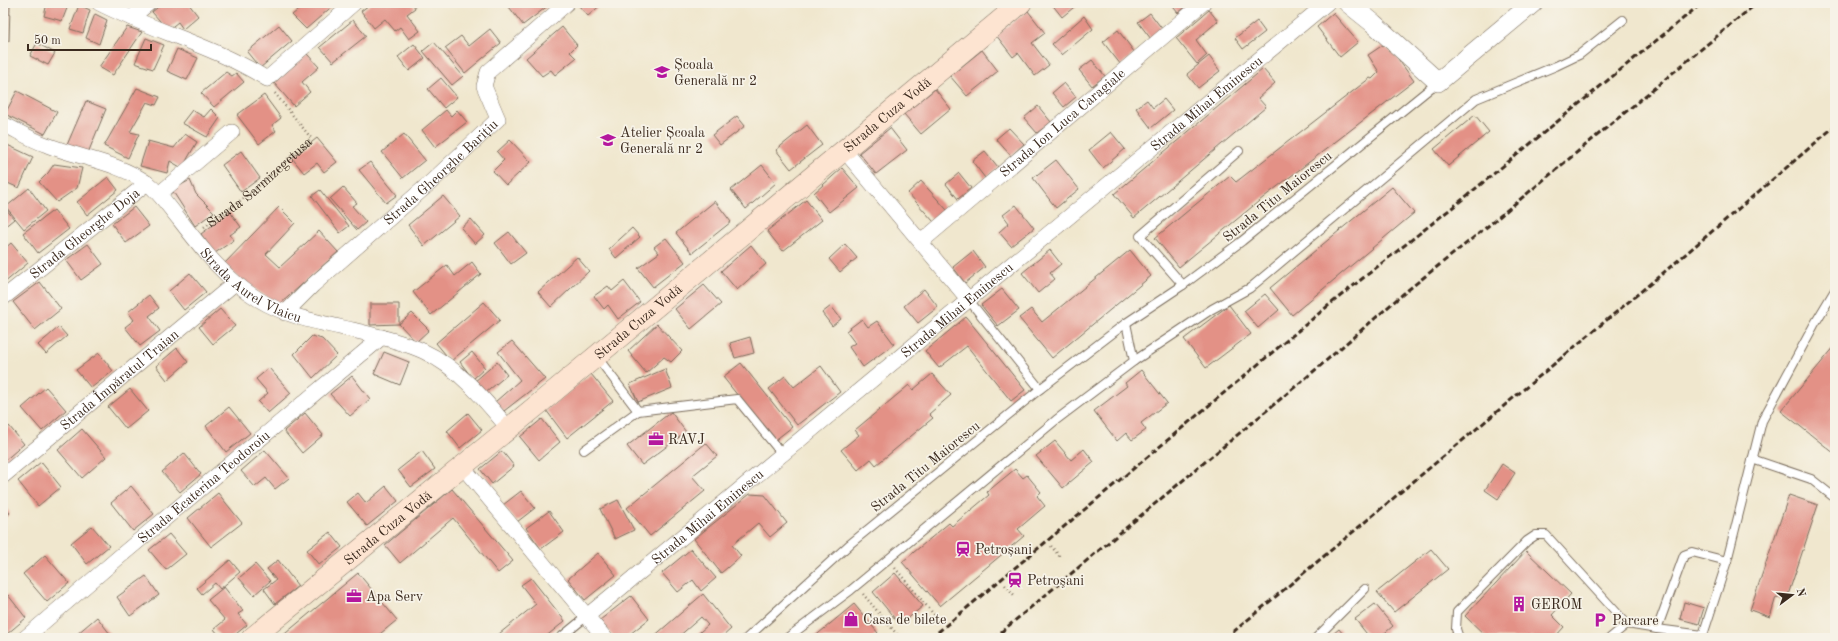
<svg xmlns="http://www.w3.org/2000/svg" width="1838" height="641" font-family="'Old Standard TT',serif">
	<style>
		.building { fill: #e39186 }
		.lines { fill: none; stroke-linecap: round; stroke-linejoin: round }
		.service-casing { stroke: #7a6c5c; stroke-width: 10 }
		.minor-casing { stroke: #7a6c5c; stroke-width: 16 }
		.tertiary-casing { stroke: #7a6c5c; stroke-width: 20 }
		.secondary-casing { stroke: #7a6c5c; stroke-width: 22 }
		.path { stroke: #7a6c5c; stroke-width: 2.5; stroke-dasharray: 1 3; stroke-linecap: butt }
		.service { stroke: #fff; stroke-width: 8 }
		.minor { stroke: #fff; stroke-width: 15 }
		.tertiary { stroke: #fff; stroke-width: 19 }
		.secondary { stroke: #fde4d1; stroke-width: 21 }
		.rail { stroke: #3b2a1e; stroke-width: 3; stroke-dasharray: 6 3; stroke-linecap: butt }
		.labels { text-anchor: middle; stroke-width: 3.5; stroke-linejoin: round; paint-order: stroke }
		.poi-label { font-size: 14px; fill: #3b2a1e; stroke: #f7f3e8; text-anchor: start }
		.street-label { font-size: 14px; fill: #3b2a1e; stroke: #f7f3e8 }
	</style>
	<rect width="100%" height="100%" fill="#f7f3e8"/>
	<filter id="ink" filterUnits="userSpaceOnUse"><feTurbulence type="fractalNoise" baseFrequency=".025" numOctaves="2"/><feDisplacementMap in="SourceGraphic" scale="8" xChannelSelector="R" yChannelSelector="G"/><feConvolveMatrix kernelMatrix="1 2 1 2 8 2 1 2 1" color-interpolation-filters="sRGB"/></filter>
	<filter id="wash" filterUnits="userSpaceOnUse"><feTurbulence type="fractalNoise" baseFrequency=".012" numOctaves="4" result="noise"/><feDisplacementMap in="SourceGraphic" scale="16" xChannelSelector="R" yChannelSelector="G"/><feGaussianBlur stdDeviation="0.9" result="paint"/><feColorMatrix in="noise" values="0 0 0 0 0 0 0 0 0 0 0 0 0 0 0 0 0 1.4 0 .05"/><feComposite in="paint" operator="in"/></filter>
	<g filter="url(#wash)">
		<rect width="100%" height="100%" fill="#f0e7ce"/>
		<g id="blocks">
			<g class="building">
				<path d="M47 3H69L62 21 44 16Z"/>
				<path d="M163 3H188L198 16 183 29 178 22 168 30 152 12Z"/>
				<path d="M307 3H336L306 29 292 15Z"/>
				<path d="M372 3H412L415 8 407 14 420 31 409 39 400 27 395 31 385 19 374 28 361 11Z"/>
				<path d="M506 3H547L549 5 523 25Z"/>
				<path d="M582 3H603L588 16 579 6Z"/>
				<path d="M1051 3H1079L1062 17Z"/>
				<path d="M1170 3H1185L1187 6 1178 13Z"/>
				<path d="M3 5 10 6 9 41H3Z"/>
				<path d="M79 5 90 10 83 33 70 29Z"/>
				<path d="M1209 10 1218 21 1196 40 1207 55 1197 64 1176 38Z"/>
				<path d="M1028 11 1045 33 1032 43 1049 65 1035 76 1018 53 1013 57 996 35Z"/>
				<path d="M1150 13 1163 30 1151 39 1138 22Z"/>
				<path d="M1333 13 1358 42 1340 57 1317 27Z"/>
				<path d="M95 14 107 20 99 44 86 38Z"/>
				<path d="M1084 16 1093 29 1062 55 1052 44Z"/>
				<path d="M353 20 366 36 333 62 320 47Z"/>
				<path d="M1257 21 1265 32 1243 49 1235 38Z"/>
				<path d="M279 25 292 41 260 68 247 52Z"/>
				<path d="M127 27 142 32 113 75 99 67Z"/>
				<path d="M562 27 577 45 570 52 576 58 555 75 551 70 542 76 526 58Z"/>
				<path d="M490 29 501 43 465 73 445 48 461 36 469 46Z"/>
				<path d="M1118 30 1135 53 1121 65 1103 42Z"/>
				<path d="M146 38 164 45 153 69 135 63Z"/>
				<path d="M434 42 463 76 452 85 423 51Z"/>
				<path d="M37 43 55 53 48 65 30 56Z"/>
				<path d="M414 44 425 58 409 71 398 57Z"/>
				<path d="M1383 45 1396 56 1414 81 1264 197 1179 267 1155 238 1230 176 1236 182 1370 78 1372 79 1379 72 1368 55Z"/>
				<path d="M177 49 198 58 187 80 167 71Z"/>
				<path d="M982 50 998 71 967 96 950 76Z"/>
				<path d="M307 54 319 67 302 82 310 92 294 106 274 83Z"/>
				<path d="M1209 56 1220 71 1198 88 1187 74Z"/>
				<path d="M1092 60 1105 76 1092 86 1079 70Z"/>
				<path d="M1263 69 1275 83 1258 98 1266 107 1134 218 1114 194Z"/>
				<path d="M226 72 232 76 236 73 244 82 214 107 201 93Z"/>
				<path d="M441 78 457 97 444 108 428 89Z"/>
				<path d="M1064 83 1076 97 1064 107 1052 93Z"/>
				<path d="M137 88 160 97 156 105 147 102 130 132 139 134 128 158 104 146Z"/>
				<path d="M935 89 951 109 921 134 904 114Z"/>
				<path d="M17 91 57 112 45 134 5 114Z"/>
				<path d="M264 95 281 118 272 125 276 131 259 144 237 115Z"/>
				<path d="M1164 99 1173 110 1151 128 1136 108 1147 100 1153 108Z"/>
				<path d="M86 101 106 109 88 153 67 145Z"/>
				<path d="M1038 106 1051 122 1037 133 1024 118Z"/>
				<path d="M211 109 220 118 207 137 182 123 192 110 204 117Z"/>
				<path d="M446 110 451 116 457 110 467 122 435 147 422 130Z"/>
				<path d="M1475 115 1489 132 1448 166 1434 149Z"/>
				<path d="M737 116 745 126 720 145 712 135Z"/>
				<path d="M807 125 822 145 791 169 776 150Z"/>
				<path d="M890 128 907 150 876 174 859 153Z"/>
				<path d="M1009 128 1024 144 1011 156 996 139Z"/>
				<path d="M1111 132 1125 149 1103 168 1089 150Z"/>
				<path d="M185 134 197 142 182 168 170 161 167 173 140 166 148 141 174 148Z"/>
				<path d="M404 134 425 160 403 178 382 152Z"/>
				<path d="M317 138 337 162 324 172 317 163 304 173 292 158Z"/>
				<path d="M510 140 531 162 506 185 493 171 504 160 497 152Z"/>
				<path d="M3 143 33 157 19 188 3 181Z"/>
				<path d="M241 151 260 178 241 192 222 165Z"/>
				<path d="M985 151 998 167 985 178 972 161Z"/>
				<path d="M1056 160 1079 189 1056 208 1033 178Z"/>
				<path d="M370 162 397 195 386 203 359 170Z"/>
				<path d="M54 164 82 168 77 188 57 202 39 182 48 173Z"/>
				<path d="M762 165 776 183 746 209 731 190Z"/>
				<path d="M842 168 859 188 829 212 814 193Z"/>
				<path d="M959 173 971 188 958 199 946 184Z"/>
				<path d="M108 177 118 190 87 215 77 202Z"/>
				<path d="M190 180 196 194 214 212 195 226 172 190Z"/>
				<path d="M921 181 947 210 934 222 908 193Z"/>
				<path d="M343 187 357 203 352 206 366 222 357 230 330 199Z"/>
				<path d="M1392 187 1414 213 1292 315 1270 288Z"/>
				<path d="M29 188 46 211 24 229 6 207Z"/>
				<path d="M320 190 349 226 340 233 312 196Z"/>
				<path d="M443 196 460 216 424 246 408 225Z"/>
				<path d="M806 200 822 220 783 251 767 231Z"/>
				<path d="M715 201 731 222 692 253 676 233Z"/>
				<path d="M1016 205 1034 228 1011 246 999 232 1009 223 1003 215Z"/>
				<path d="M134 207 149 226 126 243 112 224Z"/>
				<path d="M279 207 295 223 266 254 280 267 319 231 338 252 279 305 241 280 224 264Z"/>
				<path d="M6 209 14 219 3 228V211Z"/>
				<path d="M54 210 69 229 38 253 23 233Z"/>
				<path d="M230 212 241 227 230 235 234 240 215 253 201 234Z"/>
				<path d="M471 219 485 235 475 244 461 228Z"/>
				<path d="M632 228 640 237 616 258 609 249Z"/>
				<path d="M509 232 526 253 511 264 495 243Z"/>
				<path d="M666 238 685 262 653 287 638 268 659 253 654 247Z"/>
				<path d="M11 243 28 263 3 284V250Z"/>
				<path d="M88 244 103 264 81 280 66 260Z"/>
				<path d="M845 244 857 258 840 272 829 259Z"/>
				<path d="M751 245 766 264 737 290 721 271Z"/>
				<path d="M1050 250 1061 264 1050 273 1055 279 1038 293 1022 273Z"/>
				<path d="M1130 250 1151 276 1052 358 1019 318 1031 309 1042 322Z"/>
				<path d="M973 251 985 267 965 283 953 267Z"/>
				<path d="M577 257 589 271 551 307 538 292Z"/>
				<path d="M472 262 481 274 431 315 413 292 447 265 455 276Z"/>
				<path d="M190 273 206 292 184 310 169 291Z"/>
				<path d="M624 281 640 302 618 319 608 305 604 309 594 296 608 286 612 291Z"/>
				<path d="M40 282 61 309 35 330 13 302Z"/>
				<path d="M704 285 721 304 691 329 675 309Z"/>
				<path d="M924 289 938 307 918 323 904 306Z"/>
				<path d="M1002 289 1019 310 998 326 981 305Z"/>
				<path d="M1265 294 1279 310 1258 328 1244 311Z"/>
				<path d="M149 295 159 308 149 316 160 331 140 346 125 327 134 320 128 312Z"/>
				<path d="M484 302 500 320 451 361 436 343Z"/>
				<path d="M370 304H399V324L412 313 429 330 416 342 399 324 370 325Z"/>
				<path d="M1229 305 1251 334 1206 368 1184 339Z"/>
				<path d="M831 306 841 319 832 326 822 313Z"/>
				<path d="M220 309 235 326 213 344 199 327Z"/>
				<path d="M966 317 1025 390 1011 401 967 346 939 368 925 351Z"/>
				<path d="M862 319 868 327 877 321 894 344 863 367 849 347 855 343 846 331Z"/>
				<path d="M657 324 682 351 671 362 664 357 646 373 628 351Z"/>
				<path d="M59 327 67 336 46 354 38 345Z"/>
				<path d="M312 336 322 339 337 355 313 378 294 354Z"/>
				<path d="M750 337 754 353 735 358 730 343Z"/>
				<path d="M512 341 545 379 504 411 495 402 520 380 498 352Z"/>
				<path d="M1835 346V454L1781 411Z"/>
				<path d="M177 348 188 362 167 380 156 366Z"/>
				<path d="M384 352 409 362 400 385 374 374Z"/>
				<path d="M472 352 485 368 473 379 460 362Z"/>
				<path d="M99 353 113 371 91 388 76 370Z"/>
				<path d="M497 362 507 375 484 394 474 382Z"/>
				<path d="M741 363 792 427 774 441 723 377Z"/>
				<path d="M821 366 840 392 797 425 769 389 785 376 794 387Z"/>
				<path d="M269 368 291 393 268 413 258 402 268 393 256 379Z"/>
				<path d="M665 369 672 388 638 402 630 384Z"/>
				<path d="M1141 370 1167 403 1141 423 1146 430 1132 440 1126 433 1117 441 1094 411 1127 386 1125 383Z"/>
				<path d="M591 374 613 401 567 438 546 410Z"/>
				<path d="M932 374 951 395 929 414 933 418 876 465 871 459 858 470 841 450 859 435 855 430 909 385 913 390Z"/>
				<path d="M352 376 370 399 350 416 330 394Z"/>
				<path d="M46 387 66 410 42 431 22 408Z"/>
				<path d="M130 389 148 411 126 429 108 407Z"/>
				<path d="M229 407 250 433 226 452 206 426Z"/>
				<path d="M671 412 686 432 642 465 627 446Z"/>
				<path d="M305 413 323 435 302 453 284 431Z"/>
				<path d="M468 413 482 430 460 448 447 431Z"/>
				<path d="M542 419 560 442 539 460 520 437Z"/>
				<path d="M9 426 24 444 3 462V431Z"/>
				<path d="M82 429 106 457 82 478 58 450Z"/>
				<path d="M1055 441 1071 460 1084 449 1094 462 1063 488 1036 456Z"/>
				<path d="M706 443 717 456 692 476 705 491 650 536 627 508Z"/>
				<path d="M265 450 289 478 275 489 266 478 255 487 241 471Z"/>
				<path d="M422 451 435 469 411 487 398 470Z"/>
				<path d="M502 451 514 466 492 484 480 469Z"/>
				<path d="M184 453 201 474 180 492 162 472Z"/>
				<path d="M41 462 61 487 38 506 18 481Z"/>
				<path d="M1502 464 1515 473 1498 499 1485 490Z"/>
				<path d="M1015 469 1023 478 1027 475 1041 492 1037 496 1045 506 1018 529 1024 536 940 606 902 562 949 523 952 526 989 495 987 492Z"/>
				<path d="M131 486 154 514 133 531 111 503Z"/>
				<path d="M386 486 398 501 367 526 347 502 358 493 366 503Z"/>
				<path d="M452 489 513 561 498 573 453 518 400 563 385 545Z"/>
				<path d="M521 491 535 508 517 522 503 505Z"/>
				<path d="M218 493 242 523 211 547 188 518Z"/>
				<path d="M750 494 765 495 787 523 770 537 758 523 732 545 741 556 721 573 694 539Z"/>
				<path d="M1789 495 1818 505 1786 601 1776 597 1770 617 1750 610Z"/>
				<path d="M618 500 634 530 615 539 600 509Z"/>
				<path d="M3 505 10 513 3 520Z"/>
				<path d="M549 511 564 532 541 549 526 528Z"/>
				<path d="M92 526 109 546 87 564 71 543Z"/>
				<path d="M330 532 342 547 319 565 307 550Z"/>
				<path d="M169 534 186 554 166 570 149 550Z"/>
				<path d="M691 549 716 578 701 591 693 580 678 592 662 573Z"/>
				<path d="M1431 549 1448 569 1394 612 1377 592Z"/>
				<path d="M1526 551 1571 594 1552 615 1564 627 1554 638H1533L1531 636 1530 638H1488L1465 616Z"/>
				<path d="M598 553 616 575 585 600 568 579Z"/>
				<path d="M45 555 69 583 47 602 23 574Z"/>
				<path d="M230 560 240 572 220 589 215 583 202 594 197 588Z"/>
				<path d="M278 560 298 586 275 604 264 589 276 580 267 569Z"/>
				<path d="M255 564 270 581 254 595 239 578Z"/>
				<path d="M358 573 397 620 375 638H280Z"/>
				<path d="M895 573 923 606 900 625 873 592Z"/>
				<path d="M146 576 159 595 130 616 117 597Z"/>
				<path d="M531 578 565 621 544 638H494L536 604 521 585Z"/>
				<path d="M224 587 243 611 238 614 247 625 231 638H221L214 629 225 620 208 600Z"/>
				<path d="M703 594 731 629 721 638H693L708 625 701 617 677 638H652Z"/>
				<path d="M8 595 26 618 7 634 3 629V599Z"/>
				<path d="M631 596 649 619 625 638H614L600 620Z"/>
				<path d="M1684 602 1704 608 1699 624 1680 619Z"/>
				<path d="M854 604 878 633 872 638H813Z"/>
				<path d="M1375 604 1393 626 1379 638H1370L1355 619Z"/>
				<path d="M97 617 110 634 105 638H80L77 634Z"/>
				<path d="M1339 629 1346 638H1328Z"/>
			</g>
		</g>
	</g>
	<g filter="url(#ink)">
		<use href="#blocks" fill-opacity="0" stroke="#7a6c5c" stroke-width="1"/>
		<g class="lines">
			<g class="service-casing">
				<g id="service">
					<path d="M1183 285 1140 236 1239 151"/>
					<path d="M968 299 1040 389"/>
					<path d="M1134 361 1212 309 1250 288 1476 99 1556 66 1579 55 1623 20"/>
					<path d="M638 411 737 399 782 454"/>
					<path d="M584 450 638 411 597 357"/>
					<path d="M1752 459 1811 479 1835 498"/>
					<path d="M1657 629 1703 635V638"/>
					<path d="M1703 635 1727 561 1762 421 1814 325 1835 290"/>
					<path d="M560 638 587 616"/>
					<path d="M747 638 850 544 1040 389 1126 323 1183 285 1242 241 1438 82"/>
					<path d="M787 638 851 590 1056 420 1134 361 1126 323"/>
					<path d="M1316 638 1365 589"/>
					<path d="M1459 638 1456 629 1457 612 1527 541 1536 535H1546L1627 624 1657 629 1684 555 1692 552 1727 561"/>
					<path d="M1610 638 1627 624"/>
				</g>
			</g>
			<g class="minor-casing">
				<g id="minor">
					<path d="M99 3C153 31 215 46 267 79L354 3"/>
					<path d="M131 18 149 3"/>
					<path id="s2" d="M3 124C18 131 32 140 47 145 79 158 118 162 147 183 160 193 169 207 179 219 203 250 225 279 258 299 287 317 321 323 353 330 377 336 401 341 423 351 458 367 485 400 509 429"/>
					<path d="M844 150 968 299"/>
					<path d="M159 194 232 132"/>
					<path id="s3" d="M921 242 1203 3"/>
					<path id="s4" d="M3 298 147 183"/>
					<path id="s5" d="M285 313 313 285 431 182 498 119 484 86 488 72 567 3"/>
					<path d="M462 466 605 638"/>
					<path id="s6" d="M3 476 235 283"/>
					<path id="s7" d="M587 616 1327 3"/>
					<path id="s8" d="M25 638 118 558 382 337"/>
				</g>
			</g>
			<g class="tertiary-casing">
				<path id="tertiary" d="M1348 3 1373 23 1438 82 1533 3"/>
			</g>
			<g class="secondary-casing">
				<g id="secondary">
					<path id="s9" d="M252 638 540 403 1021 3"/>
				</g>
			</g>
			<g class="path">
				<path id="s1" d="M204 227 251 193 311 138 274 92"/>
				<path d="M1051 546 1061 558"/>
				<path d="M895 568 936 617"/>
				<path d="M1005 585 1015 596"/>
				<path d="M863 594 900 638"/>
			</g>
			<use href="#service" class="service"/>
			<use href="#minor" class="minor"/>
			<use href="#tertiary" class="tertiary"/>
			<use href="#secondary" class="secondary"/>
			<g class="rail">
				<path d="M931 638 1329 305 1458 203 1702 3"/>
				<path d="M994 638 1320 366 1403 294 1488 226 1757 3"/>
				<path d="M1226 638 1681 258 1835 126"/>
			</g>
		</g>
	</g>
	<defs>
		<g id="school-bare" transform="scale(1.2)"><path d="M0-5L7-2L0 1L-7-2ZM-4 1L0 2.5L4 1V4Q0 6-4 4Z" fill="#b5179e" stroke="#f7f3e8" stroke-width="2.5" paint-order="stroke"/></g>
		<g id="office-bare" transform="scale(1.2)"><path d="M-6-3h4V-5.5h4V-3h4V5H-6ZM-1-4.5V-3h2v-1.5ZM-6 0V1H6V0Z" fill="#b5179e" stroke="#f7f3e8" stroke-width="2.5" paint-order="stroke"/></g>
		<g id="station-bare" transform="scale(1.2)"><path d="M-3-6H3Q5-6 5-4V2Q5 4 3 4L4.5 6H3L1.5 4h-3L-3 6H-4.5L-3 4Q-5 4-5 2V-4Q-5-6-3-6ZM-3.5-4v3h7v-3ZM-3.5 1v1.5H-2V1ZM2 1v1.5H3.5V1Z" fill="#b5179e" stroke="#f7f3e8" stroke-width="2.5" paint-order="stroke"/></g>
		<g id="building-bare" transform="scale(1.2)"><path d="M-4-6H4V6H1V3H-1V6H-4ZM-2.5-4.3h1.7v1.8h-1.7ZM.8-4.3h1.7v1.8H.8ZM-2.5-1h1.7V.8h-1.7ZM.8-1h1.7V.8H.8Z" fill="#b5179e" stroke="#f7f3e8" stroke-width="2.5" paint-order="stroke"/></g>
		<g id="shop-bare" transform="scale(1.2)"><path d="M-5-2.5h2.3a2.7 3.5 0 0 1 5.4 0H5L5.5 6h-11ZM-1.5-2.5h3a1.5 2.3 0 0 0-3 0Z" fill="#b5179e" stroke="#f7f3e8" stroke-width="2.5" paint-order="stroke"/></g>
		<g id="parking-bare" transform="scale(1.2)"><path d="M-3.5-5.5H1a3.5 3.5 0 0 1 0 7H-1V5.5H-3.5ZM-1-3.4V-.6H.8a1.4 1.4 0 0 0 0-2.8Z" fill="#b5179e" stroke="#f7f3e8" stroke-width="2.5" paint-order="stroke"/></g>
	</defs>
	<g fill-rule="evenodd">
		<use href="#school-bare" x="662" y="72"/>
		<use href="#school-bare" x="608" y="140"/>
		<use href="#office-bare" x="656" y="439"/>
		<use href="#station-bare" x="963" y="549"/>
		<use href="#station-bare" x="1015" y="580"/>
		<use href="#office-bare" x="354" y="596"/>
		<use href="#building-bare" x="1519" y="604"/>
		<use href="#shop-bare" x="851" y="619"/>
		<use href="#parking-bare" x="1600" y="620"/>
	</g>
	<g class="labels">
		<g class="poi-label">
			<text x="674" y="69">Școala<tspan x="674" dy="16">Generală nr 2</tspan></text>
			<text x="620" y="137">Atelier Școala<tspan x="620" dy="16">Generală nr 2</tspan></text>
			<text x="668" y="444">RAVJ</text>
			<text x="975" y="554">Petroșani</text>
			<text x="1027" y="585">Petroşani</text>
			<text x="366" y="601">Apa Serv</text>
			<text x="1531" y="609">GEROM</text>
			<text x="863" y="624">Casa de bilete</text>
			<text x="1612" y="625">Parcare</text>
		</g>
		<g class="street-label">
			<text dy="5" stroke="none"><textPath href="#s7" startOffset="804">Strada Mihai Eminescu</textPath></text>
			<text dy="5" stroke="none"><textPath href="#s9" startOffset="823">Strada Cuza Vodă</textPath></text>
			<text dy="5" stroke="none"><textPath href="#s3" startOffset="185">Strada Ion Luca Caragiale</textPath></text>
			<text dy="5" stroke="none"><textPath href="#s5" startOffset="210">Strada Gheorghe Barițiu</textPath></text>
			<text dy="5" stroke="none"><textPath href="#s1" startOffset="71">Strada Sarmizegetusa</textPath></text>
			<text transform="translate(1277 196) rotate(-39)" y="5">Strada Titu Maiorescu</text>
			<text dy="5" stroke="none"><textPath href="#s4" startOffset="104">Strada Gheorghe Doja</textPath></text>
			<text dy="5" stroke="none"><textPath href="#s2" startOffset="304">Strada Aurel Vlaicu</textPath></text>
			<text dy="5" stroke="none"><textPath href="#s7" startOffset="480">Strada Mihai Eminescu</textPath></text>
			<text dy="5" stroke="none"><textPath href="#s9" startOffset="499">Strada Cuza Vodă</textPath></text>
			<text dy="5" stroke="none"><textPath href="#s6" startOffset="151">Strada Împăratul Traian</textPath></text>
			<text transform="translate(925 466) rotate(-39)" y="5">Strada Titu Maiorescu</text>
			<text dy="5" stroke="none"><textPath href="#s8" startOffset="234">Strada Ecaterina Teodoroiu</textPath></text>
			<text dy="5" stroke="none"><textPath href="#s7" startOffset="156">Strada Mihai Eminescu</textPath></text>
			<text dy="5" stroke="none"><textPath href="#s9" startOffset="175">Strada Cuza Vodă</textPath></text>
		</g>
	</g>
	<rect width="1838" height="641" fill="none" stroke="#f7f3e8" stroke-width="16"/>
	<g transform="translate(1792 595) rotate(74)" stroke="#f7f3e8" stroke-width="3" paint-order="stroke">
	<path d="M0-3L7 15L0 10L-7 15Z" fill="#3b2a1e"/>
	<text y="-6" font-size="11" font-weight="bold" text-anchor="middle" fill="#3b2a1e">N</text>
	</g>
	<path d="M28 44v6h123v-6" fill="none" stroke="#3b2a1e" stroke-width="2"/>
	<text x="34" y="44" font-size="12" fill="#3b2a1e" stroke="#f7f3e8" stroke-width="3" paint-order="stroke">50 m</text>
</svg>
